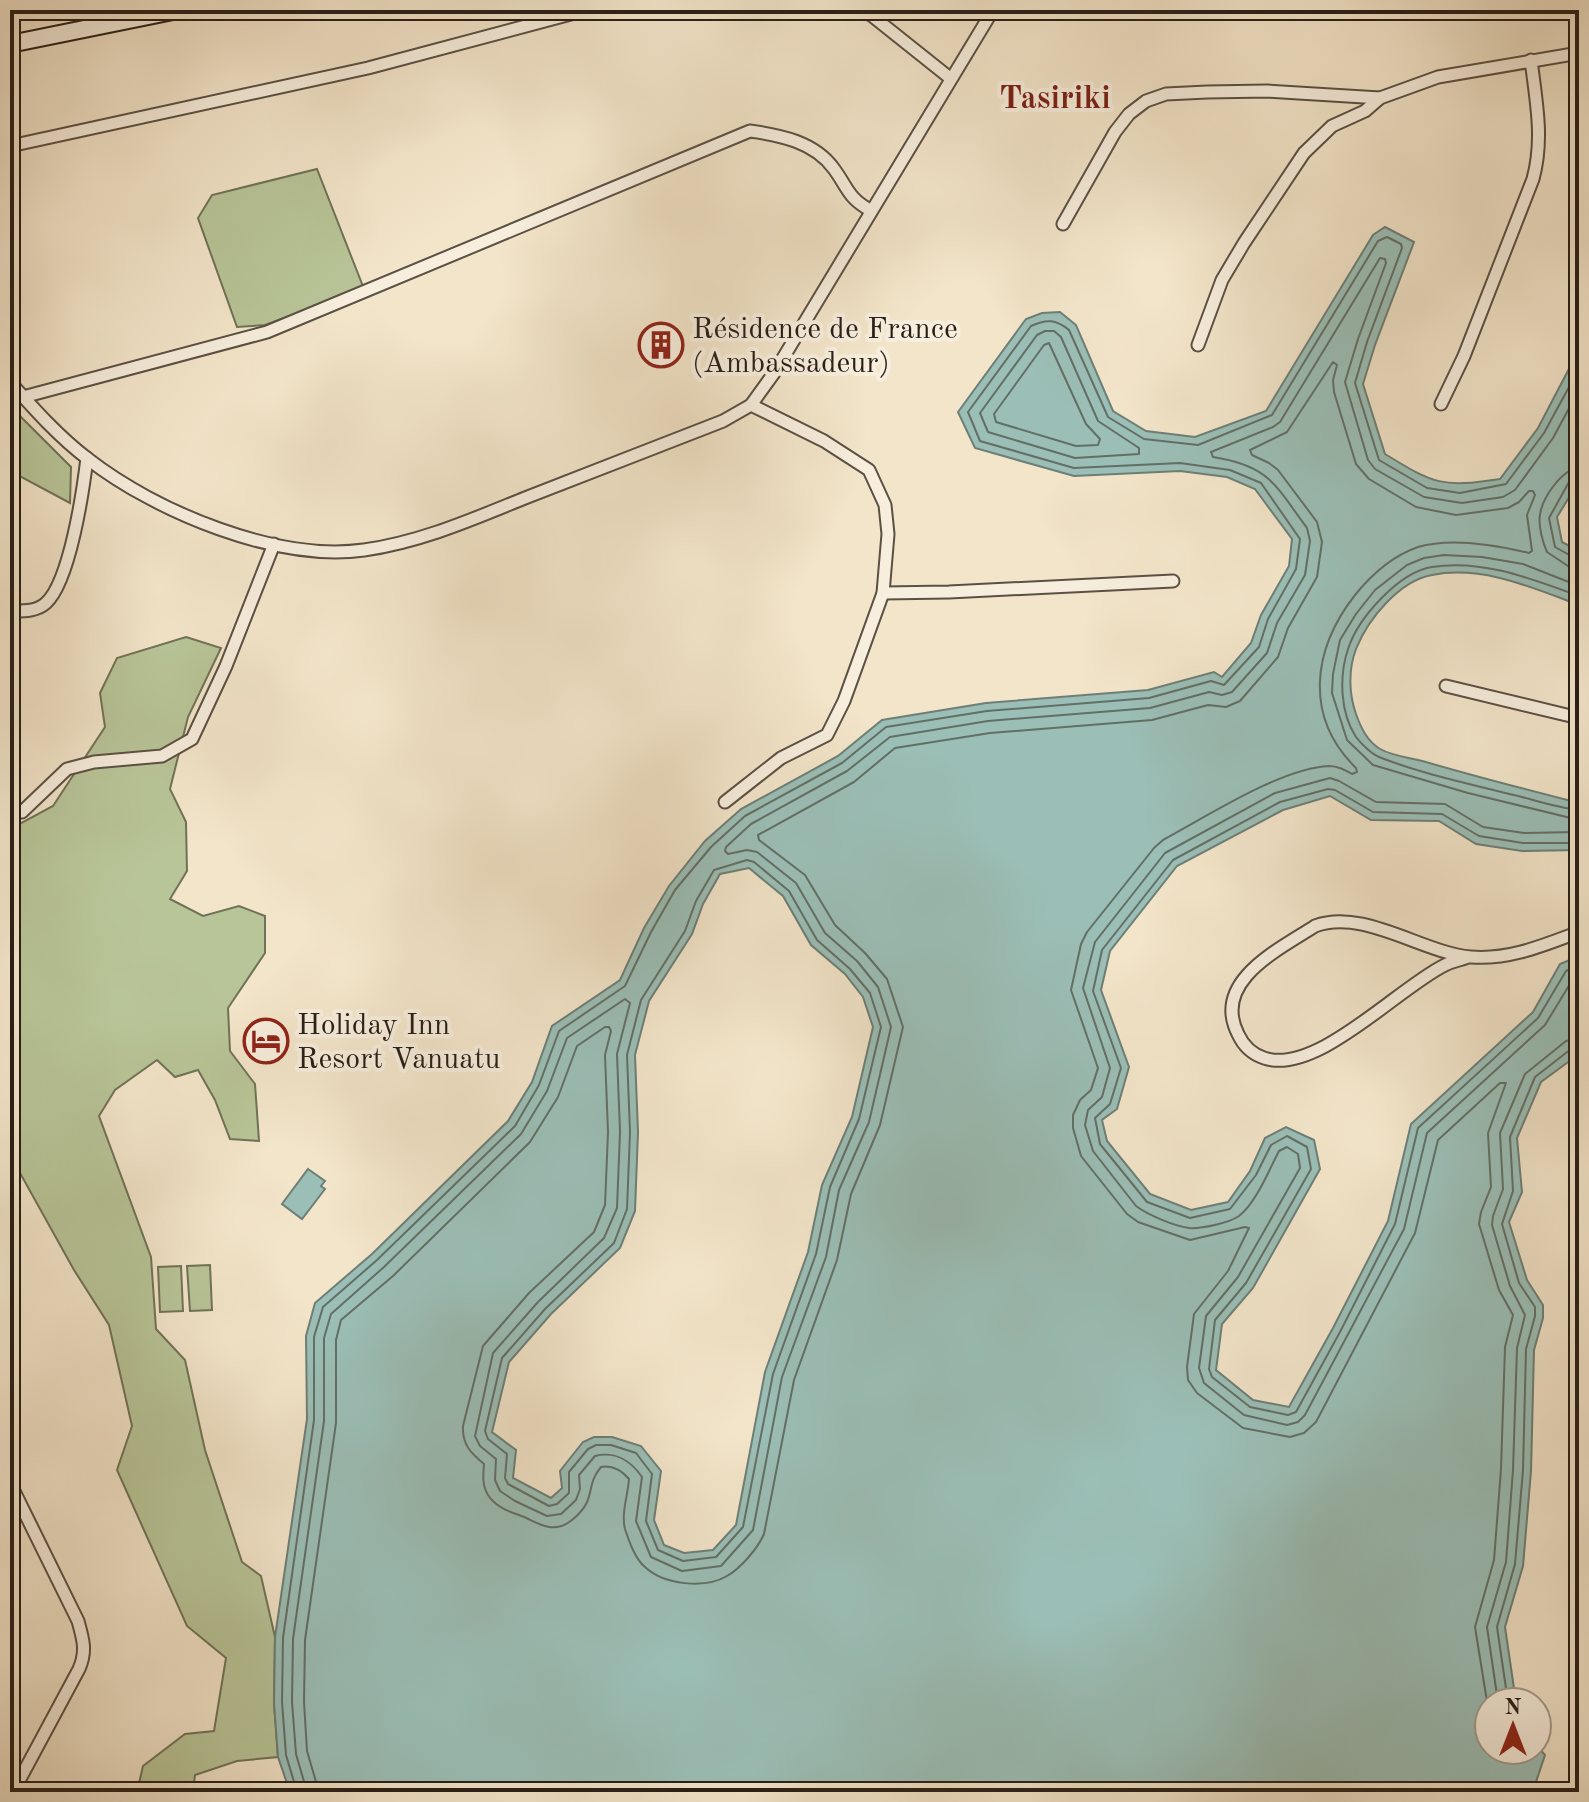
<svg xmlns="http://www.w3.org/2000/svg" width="1589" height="1802" font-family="'Old Standard TT',serif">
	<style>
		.green { fill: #b8c598; stroke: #707258; stroke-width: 2 }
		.water { fill: #9bbfb7; stroke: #6d7f77; stroke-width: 2; fill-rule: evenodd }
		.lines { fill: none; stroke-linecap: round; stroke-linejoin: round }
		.shore { stroke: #626f67; stroke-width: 2 }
		.street-casing { stroke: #5b5044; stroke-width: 15 }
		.secondary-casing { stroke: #281f17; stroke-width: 20 }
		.street { stroke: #f7eedd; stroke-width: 11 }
		.secondary { stroke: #f7eedd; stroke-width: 16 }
		.labels { text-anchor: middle; stroke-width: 8; stroke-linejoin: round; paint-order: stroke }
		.poi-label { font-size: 30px; fill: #281f17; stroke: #f7eedd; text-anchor: start }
		.neighbourhood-label { font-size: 32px; font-weight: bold; fill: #7a1f14; stroke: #f7eedd }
	</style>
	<rect width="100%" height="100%" fill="#f3e5ca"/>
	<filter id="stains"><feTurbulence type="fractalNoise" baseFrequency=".0025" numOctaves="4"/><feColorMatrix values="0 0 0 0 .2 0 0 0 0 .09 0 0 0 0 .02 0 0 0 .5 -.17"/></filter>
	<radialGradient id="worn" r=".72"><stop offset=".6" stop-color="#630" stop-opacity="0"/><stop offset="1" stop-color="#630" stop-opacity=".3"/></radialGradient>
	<g class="green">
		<path d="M317 169 364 289 265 325 237 327 198 218 212 195Z"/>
		<path d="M10 406 71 467 70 503 10 471Z"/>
		<path d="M186 637 221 648 188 717 170 789 186 822 187 871 170 899 203 916 239 906 265 916V953L228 1008 230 1051 255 1084 259 1141 230 1139 215 1100 198 1070 175 1077 157 1060 115 1090 99 1116 151 1257 156 1329 185 1360 205 1450 242 1562 261 1576 275 1637 274 1703 278 1757 237 1761 195 1775 193 1792H137L143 1766 185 1734 214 1731 226 1658 187 1626 117 1470 132 1426 109 1325 74 1270 10 1155V829L53 806 105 727 100 693 117 658Z"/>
		<path d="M210 1265 212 1310 190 1311 187 1266Z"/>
		<path d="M181 1266 183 1311 160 1312 158 1267Z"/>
	</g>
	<g class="water">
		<path d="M1385 227 1414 242 1375 345 1363 384 1385 454C1434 484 1442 488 1500 479L1538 428 1570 367 1579 365V481L1557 517 1562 542 1579 551V605C1533 588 1483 565 1432 575 1399 581 1368 619 1356 649 1348 670 1349 694 1356 714 1361 728 1367 741 1380 749 1392 756 1412 758 1426 762 1477 777 1528 790 1579 803V850L1522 851 1476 844 1439 821 1371 820 1330 796 1283 810 1177 866 1110 951 1101 990 1129 1067 1117 1109 1102 1120 1107 1141 1150 1194 1191 1210 1228 1202 1250 1171 1265 1138 1286 1127 1314 1140 1320 1169 1253 1288 1222 1324 1216 1370 1253 1400 1289 1407 1333 1328 1388 1221 1411 1124 1533 1012 1560 964 1579 956V1054L1541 1082 1517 1138 1522 1192 1509 1222 1527 1280 1543 1305V1318L1534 1350 1531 1471 1523 1566 1505 1627 1516 1702H1489V1750H1537V1746L1545 1755 1534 1788 1517 1792H290L278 1757 274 1703 275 1637 307 1419 306 1336 315 1303 372 1254 508 1121 532 1082 552 1026 620 980 644 928 669 886 705 841 741 809 838 756 882 720 986 703 1148 690 1214 672 1222 677 1251 643 1261 615 1289 566 1292 539 1255 489 1227 477 1180 471 1074 476 975 448 958 412 1026 319 1042 313 1060 312 1076 325 1113 411 1146 431 1195 437 1266 411 1373 235ZM749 868 783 896 811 945 845 974 863 997 873 1027 852 1117 822 1185 808 1252 765 1372 736 1525 713 1550 684 1553 664 1545 654 1520 661 1471 641 1446 612 1437H594L583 1442 560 1471 562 1488 551 1498 513 1478 516 1450 492 1432 509 1362 551 1314 620 1248 635 1211 638 1132 635 1055 649 1001 692 934 703 904 720 874Z"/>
		<path d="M308 1169 325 1181 321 1186 325 1189 302 1219 282 1204Z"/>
	</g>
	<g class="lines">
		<g class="shore">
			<path d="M1045 331H1054L1061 337 1098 421 1139 448V454L1075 458 988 432 980 413 1037 335Z"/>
			<path d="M1049 343 1086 424 1100 439 1098 445 1076 446 996 422 994 414 1044 345Z"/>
			<path d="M1579 468C1562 469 1542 498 1540 515 1538 526 1543 543 1547 552L1568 566 1579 568"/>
			<path d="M1579 478 1569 482 1549 518 1555 547 1573 557 1579 558"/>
			<path d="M1579 586 1523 564 1482 557 1444 555 1424 558 1407 565 1375 590 1356 614 1340 640 1333 674 1332 693 1347 740 1373 765 1468 793 1579 820"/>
			<path d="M1579 596C1532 579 1483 559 1432 567 1399 572 1358 618 1348 649 1339 676 1340 713 1356 737 1361 744 1372 754 1379 757 1422 774 1470 784 1514 795 1535 800 1557 808 1579 810"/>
			<path d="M1579 832 1524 833 1483 827 1445 804 1376 802 1339 781 1330 778 1275 793 1165 853 1095 942 1083 988 1110 1068 1102 1097 1088 1110 1085 1125 1093 1151 1136 1206C1148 1215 1174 1226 1189 1228 1201 1229 1229 1223 1239 1216 1256 1203 1269 1170 1279 1151L1287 1147 1298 1154 1300 1168 1238 1277 1206 1316 1199 1368 1204 1383 1244 1415 1287 1425 1298 1422 1305 1415 1404 1229 1427 1133 1545 1025 1573 979 1579 976"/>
			<path d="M1579 843H1523L1479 836 1442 814 1373 812 1335 790 1328 789 1280 802 1173 860 1102 950 1093 991 1121 1068 1110 1104 1095 1118 1100 1144 1147 1202 1190 1218 1230 1209 1256 1175 1271 1145 1287 1136 1307 1147 1311 1169 1246 1283 1215 1320 1209 1369 1212 1377 1250 1407 1288 1415 1296 1412 1340 1332 1395 1224 1418 1128 1538 1018 1566 971 1579 965"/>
			<path d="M747 860 754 862 789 891 817 940 850 969 870 993 881 1027 859 1119 830 1187 816 1254 773 1374 743 1527 716 1557 683 1561 658 1550 646 1521 652 1474 636 1453 611 1445H596L588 1449 569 1472V1493L557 1504 549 1506 508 1484 505 1478 507 1454 488 1439 485 1431 502 1358 545 1309 614 1243 627 1209 630 1132 627 1055 641 1000 685 931 696 901 714 870Z"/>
			<path d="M1498 1702 1487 1627 1506 1562 1513 1470 1517 1348 1525 1315 1510 1286 1492 1225 1493 1216 1503 1189 1500 1133 1525 1074 1566 1041 1579 1038"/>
			<path d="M1508 1702 1497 1627 1515 1564 1523 1470 1526 1349 1535 1316V1307L1519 1283 1502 1224 1513 1191 1510 1137 1535 1077 1571 1049 1579 1048"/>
			<path d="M297 1792 286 1755 282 1702 283 1638 314 1420V1337L323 1307 377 1260 515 1126 539 1085 559 1031 625 986 651 932 675 890 711 847 745 816 842 763 886 727 987 711 1149 698 1211 681 1224 685 1259 647 1268 619 1296 569 1300 539 1261 483 1230 470 1180 463 1074 468 980 441 968 412 1031 326C1046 319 1056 319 1069 330L1108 417 1144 439 1198 445 1272 415 1378 241 1387 237 1401 244 1402 248 1367 342 1355 383 1379 460 1427 488 1460 493 1506 484 1544 433 1575 376 1579 373"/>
			<path d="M307 1792 296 1754 292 1702 293 1639 324 1421V1338L331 1314 384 1267 521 1134 547 1091 567 1038 625 999 630 1003 617 1054 620 1132 617 1208 604 1238 538 1302 493 1353 475 1436 480 1446 496 1459 495 1480 500 1491 515 1501 547 1516 561 1514 576 1500 580 1489 579 1475 595 1456C615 1451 631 1461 642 1477L636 1521 651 1557 682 1571 721 1566 753 1530 782 1377 826 1257 839 1190 869 1122 891 1027 878 987 857 961 825 933 796 883 757 852 747 850 728 854 725 851 726 847 751 824 847 771 890 737 988 721 1150 708 1209 692 1222 695 1232 692 1267 653 1277 623 1305 575 1310 541 1307 528C1275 485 1270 466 1213 457L1211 452 1273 427 1280 422 1380 258 1385 259 1386 263 1358 339 1345 382 1368 460 1375 469 1424 497 1462 503 1503 497 1515 490 1553 438 1579 390"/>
			<path d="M319 1792 307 1751 304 1702 305 1640 336 1423V1340L341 1320 393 1276 530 1142 558 1097 577 1046 605 1027H609L611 1031 605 1055 608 1132 605 1205 594 1232 529 1293 483 1346 463 1426C462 1445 471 1453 484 1464 483 1475 482 1485 488 1495 495 1506 507 1511 519 1515 538 1522 552 1536 572 1520 598 1499 584 1487 601 1467 612 1465 622 1471 629 1479 628 1495 621 1513 625 1529 629 1541 635 1559 645 1567 664 1585 705 1589 727 1576 741 1568 758 1548 764 1534L794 1380 837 1260 851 1194 880 1125 903 1027 887 979 865 953 835 925 805 875 759 840 758 835 854 782 895 748 990 733 1152 720 1208 705 1226 707 1240 701 1278 657 1288 628 1317 577 1322 542 1317 522 1278 470 1269 463 1252 455 1250 450 1287 432 1333 362 1337 365 1333 380 1334 392 1356 464 1369 479 1416 507 1456 515 1508 508 1519 502 1529 491H1533L1535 495 1527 515 1532 551 1529 553C1496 545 1451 537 1418 547 1392 556 1372 574 1355 595 1312 650 1304 717 1356 768L1357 772 1352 774C1345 770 1338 766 1329 766 1281 768 1206 817 1163 840L1154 848 1087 932 1081 944 1071 990 1098 1068 1091 1090 1080 1100 1073 1115V1128L1081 1156 1127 1214 1138 1222 1190 1240 1245 1227 1249 1228 1228 1271 1194 1314 1187 1367 1188 1380 1197 1393 1243 1428 1290 1437 1304 1433 1316 1422 1415 1233 1438 1140 1500 1083H1506L1488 1133 1491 1187 1481 1212 1479 1224 1499 1290 1513 1315 1505 1347 1501 1469 1494 1560 1475 1627 1489 1714"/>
		</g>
		<g class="street-casing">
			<g id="street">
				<path d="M856 10 871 15 950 78"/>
				<path d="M10 146 368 68 586 10"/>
				<path d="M1063 224 1115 132 1129 114 1146 101 1166 94 1207 92 1267 91 1380 98"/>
				<path d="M1198 345 1222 280 1244 243 1304 153 1332 126 1365 111 1380 98 1438 77 1579 53"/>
				<path d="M10 382C34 409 59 437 88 459 156 512 277 562 364 550 421 542 473 519 525 498 591 472 657 447 723 421L751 405 774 373 993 10"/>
				<path d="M23 397 267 332 750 131C780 135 815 142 834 169 848 188 848 198 870 210"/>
				<path d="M1441 404 1464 356 1533 179C1544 139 1536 101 1531 60"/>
				<path d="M883 593 949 592 1173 581"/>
				<path d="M10 611C22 611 36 612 46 603 70 581 83 491 87 458"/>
				<path d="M1446 686 1579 718"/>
				<path d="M725 802 781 758 827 735 844 701 883 593 888 534 885 505 869 470 824 441 751 405"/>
				<path d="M22 812 67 769 94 762 162 756 192 739 226 666 274 544"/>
				<path d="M1468 957C1461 960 1452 961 1445 965 1399 987 1316 1076 1264 1058 1252 1054 1243 1045 1238 1034 1211 981 1280 949 1315 926 1364 908 1422 953 1471 957 1510 960 1544 945 1579 932"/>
				<path d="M10 1483 78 1621C83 1639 87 1651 79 1669L13 1792"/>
			</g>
		</g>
		<g class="secondary-casing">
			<g id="secondary">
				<path d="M1191 10H1218"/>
				<path d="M10 44 178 10"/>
			</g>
		</g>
		<use href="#street" class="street"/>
		<use href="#secondary" class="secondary"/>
	</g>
	<defs>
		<g id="building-ring" transform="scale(2.3)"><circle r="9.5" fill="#f7eedd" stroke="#8f2418" stroke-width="1.5"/><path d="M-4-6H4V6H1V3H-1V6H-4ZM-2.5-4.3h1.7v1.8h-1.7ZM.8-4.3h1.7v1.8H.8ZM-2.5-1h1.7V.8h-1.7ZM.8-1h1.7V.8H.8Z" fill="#8f2418"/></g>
		<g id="hotel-ring" transform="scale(2.3)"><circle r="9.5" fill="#f7eedd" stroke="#8f2418" stroke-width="1.5"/><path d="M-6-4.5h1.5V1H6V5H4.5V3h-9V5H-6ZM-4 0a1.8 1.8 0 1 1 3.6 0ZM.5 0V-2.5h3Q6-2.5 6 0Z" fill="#8f2418"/></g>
	</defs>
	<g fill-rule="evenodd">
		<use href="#building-ring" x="661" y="345"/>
		<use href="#hotel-ring" x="266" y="1041"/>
	</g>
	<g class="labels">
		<g class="poi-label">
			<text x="692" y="338">Résidence de France<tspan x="692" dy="34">(Ambassadeur)</tspan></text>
			<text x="297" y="1034">Holiday Inn<tspan x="297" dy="34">Resort Vanuatu</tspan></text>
		</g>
		<g class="neighbourhood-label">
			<text x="1055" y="108">Tasiriki</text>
		</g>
	</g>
	<rect width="1589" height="1802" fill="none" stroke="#f3e5ca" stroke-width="40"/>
	<rect x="12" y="12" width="1565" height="1778" fill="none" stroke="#281f17" stroke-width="4"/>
	<rect x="20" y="20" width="1549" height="1762" fill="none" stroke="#281f17" stroke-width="2"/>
	<g transform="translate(1513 1726)"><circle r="38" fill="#f7eedd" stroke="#a49b8e" stroke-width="2"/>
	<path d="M0-6L14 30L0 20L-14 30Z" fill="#8f2418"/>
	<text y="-12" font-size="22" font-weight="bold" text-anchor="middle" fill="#281f17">N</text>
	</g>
	<rect width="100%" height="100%" filter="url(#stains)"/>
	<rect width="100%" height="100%" fill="url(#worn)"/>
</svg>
